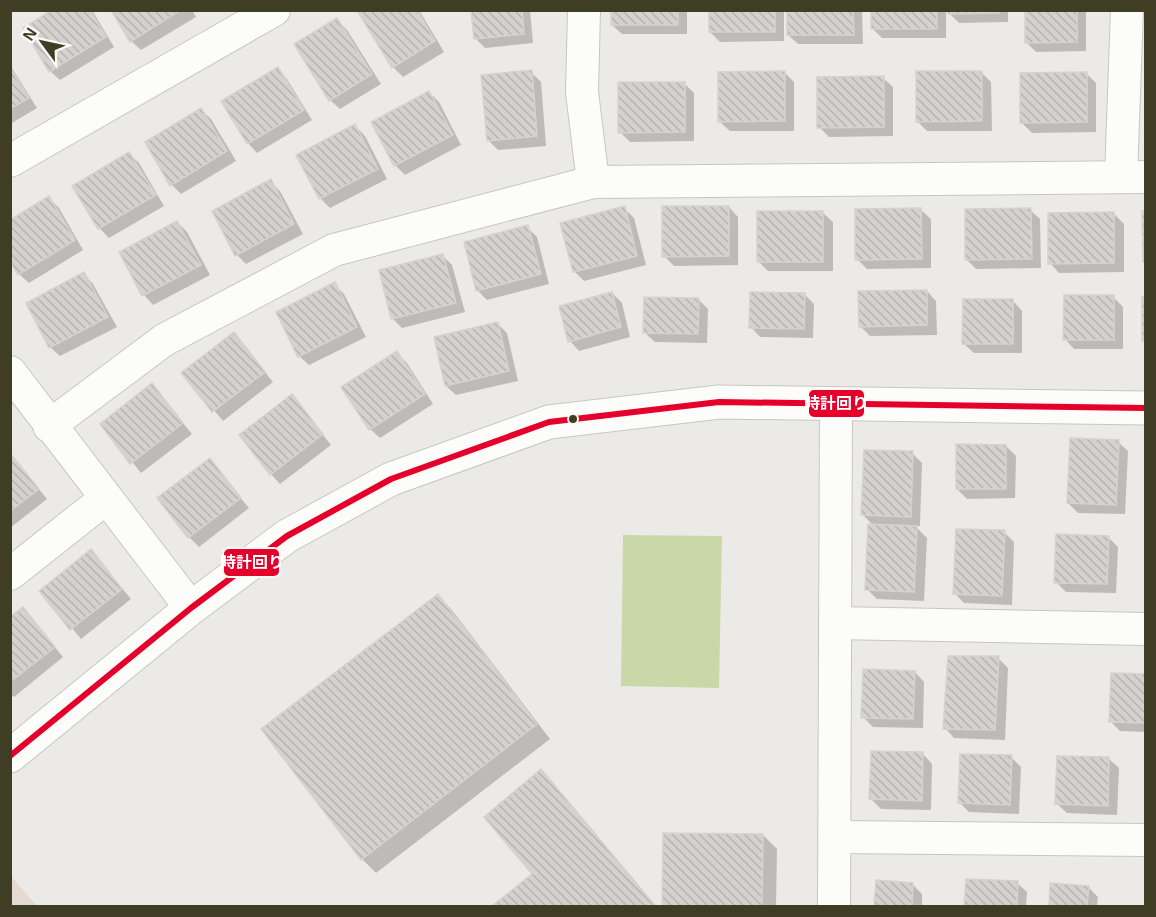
<svg xmlns="http://www.w3.org/2000/svg" width="1156" height="917" font-family="Arial,'Noto Sans JP',sans-serif">
	<style>
		.park { fill: #e4dad1 }
		.water { fill: #c9d8a9 }
		.shadow { fill: #0003 }
		.building { fill: url(#building-back-hatch); stroke: #d5d3cf; stroke-width: 1.5 }
		.lines { fill: none; stroke-linecap: round; stroke-linejoin: round }
		.street-casing { stroke: #c8c6c3; stroke-width: 34 }
		.secondary-casing { stroke: #c8c6c0; stroke-width: 35 }
		.street { stroke: #fcfcfb; stroke-width: 32 }
		.secondary { stroke: #fcfcfb; stroke-width: 33 }
		.bus-1-casing { stroke: #faf9f6; stroke-width: 10 }
		.bus-1 { stroke: #e4002b; stroke-width: 6 }
		.bus-dot { fill: #3f3d24; stroke: #faf9f6; stroke-width: 2 }
		.line-badge { stroke: #faf9f6; stroke-width: 2 }
		.badge-label { font-size: 16px; text-anchor: middle; font-weight: bold; fill: #fff }
	</style>
	<defs>
		<pattern id="building-back-hatch" width="6" height="6" patternUnits="userSpaceOnUse" patternTransform="scale(1.5)"><rect width="6" height="6" fill="#d4d2cf"/><path d="M-1 5l2 2M0 0l6 6M5-1l2 2" fill="none" stroke="#b7b5b2"/></pattern>
	</defs>
	<rect width="100%" height="100%" fill="#eceae7"/>
	<path class="park" d="M10 876H11L37 906H11Z"/>
	<path class="water" d="M623 535 722 536 719 688 621 686Z"/>
	<g class="shadow">
		<path d="M55 10H92L114 47 60 80 50 71Z"/>
		<path d="M113 10H192L196 17 141 50 131 41Z"/>
		<path d="M362 10H419L444 52 403 77 393 67Z"/>
		<path d="M473 10H530L533 43 485 48 475 38Z"/>
		<path d="M612 10H687V34H622L612 25Z"/>
		<path d="M710 10H784V41L720 42 710 32Z"/>
		<path d="M788 10H862L863 44H798L788 35Z"/>
		<path d="M872 10H946V38H882L872 28Z"/>
		<path d="M946 10H1008V22L959 23Z"/>
		<path d="M1026 10H1086V51L1036 52 1026 42Z"/>
		<path d="M337 20 347 30 381 84 340 109 330 100Z"/>
		<path d="M10 65 37 108 10 124Z"/>
		<path d="M278 69 287 79 312 120 257 153 248 143Z"/>
		<path d="M531 72 541 82 546 146 498 150 489 141Z"/>
		<path d="M784 72 794 82V131H730L720 122Z"/>
		<path d="M981 72 991 82 992 131H927L917 121Z"/>
		<path d="M1086 73 1096 83V132L1032 133 1022 123Z"/>
		<path d="M883 78 893 87V136L829 137 819 127Z"/>
		<path d="M684 83 694 93V141L630 142 620 132Z"/>
		<path d="M429 92 439 102 461 145 405 175 395 165 373 123Z"/>
		<path d="M201 110 211 119 236 161 181 194 172 185Z"/>
		<path d="M355 126 365 136 387 179 330 208 321 199 298 156Z"/>
		<path d="M129 154 139 163 164 206 109 238 99 228 74 187Z"/>
		<path d="M270 181 280 191 303 234 246 264 237 255Z"/>
		<path d="M49 198 59 208 83 250 29 283 19 274Z"/>
		<path d="M729 207 738 217V265L674 266 664 256Z"/>
		<path d="M624 208 634 218 646 265 584 281 574 271Z"/>
		<path d="M921 210 931 219V268L867 269 857 259Z"/>
		<path d="M1030 210 1040 219 1041 268 976 269 966 259Z"/>
		<path d="M823 213 833 222V271H768L758 261Z"/>
		<path d="M1114 214 1124 224V272L1059 273 1050 263Z"/>
		<path d="M177 222 187 232 210 275 153 305 144 295 121 252Z"/>
		<path d="M527 227 537 237 549 284 487 300 477 290Z"/>
		<path d="M442 255 452 265 465 312 402 328 392 318Z"/>
		<path d="M84 274 93 284 117 327 60 356 50 347Z"/>
		<path d="M334 284 344 294 366 337 309 365 299 356Z"/>
		<path d="M927 291 936 301 937 335 870 336 860 326Z"/>
		<path d="M612 293 622 303 630 337 579 351 570 341Z"/>
		<path d="M804 294 814 304 813 338 760 337 751 327Z"/>
		<path d="M1113 297 1123 307V349H1074L1065 339Z"/>
		<path d="M698 299 708 309 707 343 655 342 645 333Z"/>
		<path d="M1013 301 1022 311V353H974L964 344Z"/>
		<path d="M498 324 507 333 518 381 456 395 446 386Z"/>
		<path d="M234 334 273 382 223 421 183 373Z"/>
		<path d="M397 353 407 363 433 404 380 438 370 429Z"/>
		<path d="M152 385 192 434 141 473 102 424Z"/>
		<path d="M292 396 331 445 280 484 271 474Z"/>
		<path d="M1118 442 1128 451 1125 514 1078 513 1068 503Z"/>
		<path d="M1006 446 1016 456 1015 498 967 499 957 489Z"/>
		<path d="M912 453 922 463 920 526H915L927 538 924 601 877 599 867 589 874 526 862 514Z"/>
		<path d="M10 454 47 499 10 528Z"/>
		<path d="M209 460 249 508 199 547 189 537Z"/>
		<path d="M1004 532 1014 542 1012 605 964 603 954 593Z"/>
		<path d="M1108 537 1118 547 1116 593 1066 592 1056 582Z"/>
		<path d="M91 551 131 599 81 639 41 591Z"/>
		<path d="M438 596 452 610 550 739 376 873 362 859Z"/>
		<path d="M23 609 63 657 14 697 10 694V619Z"/>
		<path d="M998 658 1008 668 1005 740 954 738 945 728Z"/>
		<path d="M915 672 924 682 923 728 873 727 863 717Z"/>
		<path d="M1146 676V732L1120 731 1110 721Z"/>
		<path d="M923 754 932 764 931 810 881 809 871 799Z"/>
		<path d="M1011 757 1021 767 1019 814 969 812 959 802Z"/>
		<path d="M1109 759 1119 768 1117 815 1067 813 1057 804Z"/>
		<path d="M541 771 555 785 656 906H495L534 874Z"/>
		<path d="M664 834 763 835 777 849 776 906H663Z"/>
		<path d="M968 880 1017 883 1027 892 1026 906H966Z"/>
		<path d="M877 882 913 885 922 894V906H875Z"/>
		<path d="M1052 884 1088 887 1098 897 1097 906H1050Z"/>
	</g>
	<g class="building">
		<path d="M52 10H90L106 37 49 72 23 28Z"/>
		<path d="M111 10H181L130 42Z"/>
		<path d="M360 10H417L435 41 392 68 358 12Z"/>
		<path d="M471 10H522L524 34 474 39Z"/>
		<rect x="611" y="10" width="67" height="15"/>
		<rect x="709" y="10" width="66" height="22"/>
		<path d="M787 10H853L854 35H787Z"/>
		<rect x="871" y="10" width="66" height="19"/>
		<path d="M947 10H999V13L948 14Z"/>
		<path d="M1025 10H1077V42L1025 43Z"/>
		<path d="M337 18 372 74 329 101 294 44Z"/>
		<path d="M278 67 304 110 247 144 221 101Z"/>
		<path d="M10 68 29 98 10 109Z"/>
		<path d="M532 70 537 136 487 141 481 75Z"/>
		<path d="M785 71V121L718 122V72Z"/>
		<path d="M916 71H982V121L916 122Z"/>
		<path d="M1087 72V122L1020 123V73Z"/>
		<path d="M884 76V127L817 128V77Z"/>
		<path d="M618 82H685V132L618 133Z"/>
		<path d="M429 91 453 135 394 166 371 122Z"/>
		<path d="M201 108 227 151 170 186 145 142Z"/>
		<path d="M355 124 378 169 319 199 296 155Z"/>
		<path d="M129 152 156 195 98 229 72 186Z"/>
		<path d="M271 179 294 224 235 256 212 211Z"/>
		<path d="M49 196 75 240 18 275 10 262V220Z"/>
		<path d="M625 206 637 256 573 272 560 223Z"/>
		<path d="M662 206H729V256L662 257Z"/>
		<path d="M921 208 922 259 855 260V209Z"/>
		<path d="M1031 208 1032 259 965 260V209Z"/>
		<rect x="757" y="211" width="66" height="51"/>
		<path d="M1142 211H1146V262H1143Z"/>
		<path d="M1114 212V263L1048 264V213Z"/>
		<path d="M177 221 201 265 142 296 119 252Z"/>
		<path d="M528 225 541 274 476 291 464 242Z"/>
		<path d="M443 254 456 303 391 319 379 270Z"/>
		<path d="M84 272 108 317 49 348 26 303Z"/>
		<path d="M335 282 357 327 298 357 276 312Z"/>
		<path d="M927 290V325L859 327 858 291Z"/>
		<path d="M612 292 621 327 568 342 559 306Z"/>
		<path d="M750 292 805 293 804 329 749 328Z"/>
		<path d="M1064 295H1114V340H1063Z"/>
		<path d="M644 297 699 298 698 334 643 333Z"/>
		<rect x="1142" y="297" width="4" height="44"/>
		<path d="M963 299H1013V344H962Z"/>
		<path d="M498 322 509 371 445 386 434 337Z"/>
		<path d="M234 332 265 372 212 412 181 373Z"/>
		<path d="M397 351 425 394 369 430 341 387Z"/>
		<path d="M152 383 183 423 130 464 100 424Z"/>
		<path d="M292 394 323 434 270 475 239 435Z"/>
		<path d="M1070 438 1119 440 1116 505 1067 503Z"/>
		<path d="M956 444 1006 445V489H956Z"/>
		<path d="M864 450 913 451 911 517 861 515Z"/>
		<path d="M10 453 39 489 10 511Z"/>
		<path d="M210 458 241 498 188 538 157 498Z"/>
		<path d="M868 524 917 526 914 592 865 590Z"/>
		<path d="M956 529 1005 530 1002 596 953 594Z"/>
		<path d="M1056 534 1109 536 1107 584 1054 583Z"/>
		<path d="M91 549 122 589 70 630 39 591Z"/>
		<path d="M438 594 537 724 361 860 261 729Z"/>
		<path d="M23 607 55 647 10 682V617Z"/>
		<path d="M948 656H999L995 730 943 729Z"/>
		<path d="M863 669 915 671 913 719 861 718Z"/>
		<path d="M1111 673 1146 674V723L1109 722Z"/>
		<path d="M871 751 923 752 922 801 869 799Z"/>
		<path d="M960 754 1012 755 1010 805 958 803Z"/>
		<path d="M1057 756 1109 757 1108 806 1055 804Z"/>
		<path d="M541 769 655 906H492L532 874 484 817Z"/>
		<path d="M663 833 763 834 762 906H662Z"/>
		<path d="M966 879 1018 881 1017 906H964Z"/>
		<path d="M876 880 913 883 912 906H874Z"/>
		<path d="M1050 883 1089 886 1087 906H1049Z"/>
	</g>
	<g class="lines">
		<g class="street-casing">
			<g id="street">
				<path d="M584 10 582 92 593 182"/>
				<path d="M10 161 274 10"/>
				<path d="M1121 176 1127 10"/>
				<path d="M10 372 191 608"/>
				<path d="M49 426 164 340 334 250 593 182 1146 177"/>
				<path d="M10 574 105 499"/>
				<path d="M835 623 1146 629"/>
				<path d="M835 837 1146 840"/>
				<path d="M834 906 836 404"/>
			</g>
		</g>
		<g class="secondary-casing">
			<path id="secondary" d="M10 756 191 608 287 536 391 479 549 422 719 402 1146 408"/>
		</g>
		<use href="#street" class="street"/>
		<use href="#secondary" class="secondary"/>
		<g class="bus-1-casing">
			<path id="bus-1" d="M10 756 191 608 287 536 391 479 549 422 719 402 1146 408"/>
		</g>
		<use href="#bus-1" class="bus-1"/>
	</g>
	<circle class="bus-dot" cx="573" cy="419" r="5"/>
	<g class="line-badge">
		<rect x="808" y="389" width="57" height="29" rx="6" fill="#e4002b"/>
		<rect x="223" y="548" width="57" height="29" rx="6" fill="#e4002b"/>
	</g>
	<g class="badge-label">
		<text x="836" y="409">時計回り</text>
		<text x="252" y="568">時計回り</text>
	</g>
	<rect width="1156" height="917" fill="none" stroke="#3f3d24" stroke-width="24"/>
	<g transform="translate(42 42) rotate(303)" stroke="#faf9f6" stroke-width="4.5" paint-order="stroke">
	<path d="M0-4.5L10 22L0 15L-10 22Z" fill="#3f3d24"/>
	<text y="-9" font-size="16" font-weight="bold" text-anchor="middle" fill="#3f3d24">N</text>
	</g>
</svg>
